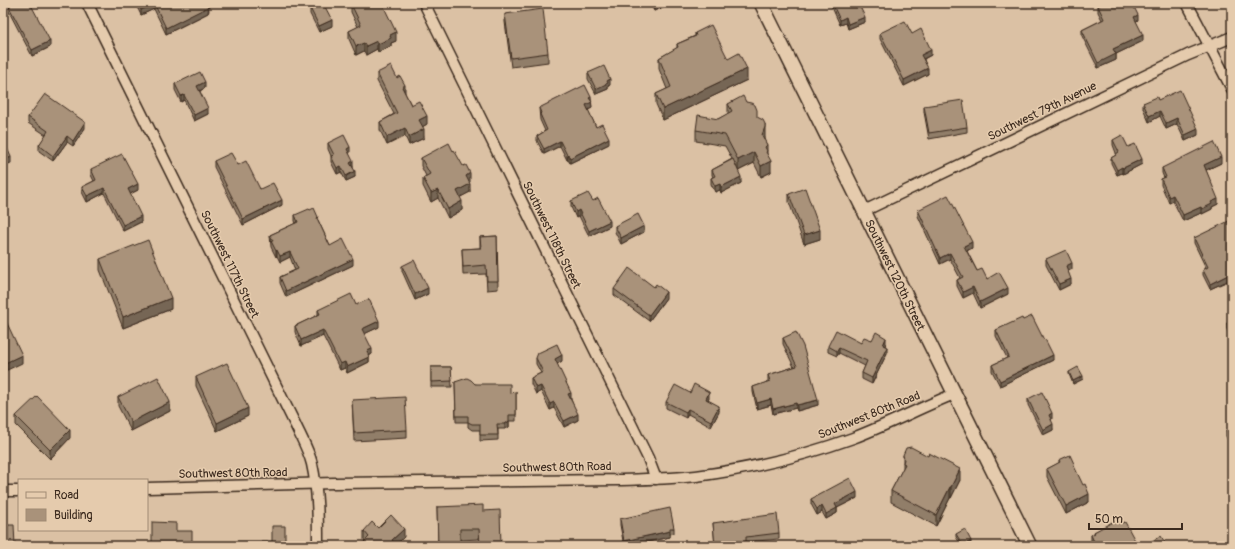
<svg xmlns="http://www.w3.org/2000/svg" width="1235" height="549" font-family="Pangolin,sans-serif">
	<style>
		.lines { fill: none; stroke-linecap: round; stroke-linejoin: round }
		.minor-casing { stroke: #3b2a1e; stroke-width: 13 }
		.tertiary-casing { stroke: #3b2a1e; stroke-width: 16 }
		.minor { stroke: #e5cbad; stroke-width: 10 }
		.tertiary { stroke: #e5cbad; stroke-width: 13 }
		.wall { fill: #917e69; stroke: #3b2a1e }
		.shaded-wall { fill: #766655; stroke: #3b2a1e }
		.building { fill: #a9927a; stroke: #3b2a1e }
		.labels { text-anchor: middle; stroke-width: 3; stroke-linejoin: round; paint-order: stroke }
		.street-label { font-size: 12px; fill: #3b2a1e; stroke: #e5cbad }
	</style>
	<rect width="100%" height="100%" fill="#dbc1a4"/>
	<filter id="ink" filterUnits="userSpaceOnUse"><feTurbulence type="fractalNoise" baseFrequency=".025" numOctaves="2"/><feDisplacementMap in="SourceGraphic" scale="8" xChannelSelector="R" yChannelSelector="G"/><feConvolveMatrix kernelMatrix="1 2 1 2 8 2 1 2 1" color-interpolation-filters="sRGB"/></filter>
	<g filter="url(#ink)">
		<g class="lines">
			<g class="minor-casing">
				<g id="minor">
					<path d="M87 3 295 424C301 437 309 451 312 464 318 491 318 519 318 546"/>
					<path d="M424 3 648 458 656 479"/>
					<path d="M1187 3 1232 89"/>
					<path d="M864 211 1188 55 1232 37"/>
					<path d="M147 488 335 483 617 480C644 479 670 479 696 476 749 469 803 456 853 438 887 425 920 408 954 394"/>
					<path d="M3 491H19"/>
				</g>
			</g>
			<g class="tertiary-casing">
				<path id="tertiary" d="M761 3 1030 546"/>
			</g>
			<use href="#minor" class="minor"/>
			<use href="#tertiary" class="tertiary"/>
		</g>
		<g class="wall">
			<path d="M136 3H208L209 11 208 13 166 34 154 9 141 15 136 5Z"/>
			<path d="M650 3H671L654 11Z"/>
			<path d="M830 3H868V4L860 7 865 22 848 29 846 23 840 25Z"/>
			<path d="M351 4 396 41 391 43V46L378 52 377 49 366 55 364 51 356 55 349 39V31L358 27 351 12Z"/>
			<path d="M8 5 50 47 32 56 8 10Z"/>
			<path d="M1098 6 1138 20 1136 21 1143 41 1116 54V60L1098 68 1082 36V30L1102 20 1098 12Z"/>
			<path d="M310 8 332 26 319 32 310 14Z"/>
			<path d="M505 14 548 53V62L511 67 505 22Z"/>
			<path d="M695 33 728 59 747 80 663 120 656 104V94L667 89 659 69V58L677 48V44L695 36Z"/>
			<path d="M880 33 912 34 931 55 924 59 928 74 904 86 880 39Z"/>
			<path d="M377 73 405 93 411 105 427 124 422 127 424 138 409 145 405 136 387 145 380 130V122L394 114 377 81Z"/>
			<path d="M588 73 610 85 608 86V89L596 94 588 79Z"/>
			<path d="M175 84 205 88 200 91 208 114 194 121 184 100 181 102 175 90Z"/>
			<path d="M1158 100 1198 135 1185 141 1177 124 1166 129 1160 116 1149 122 1143 108V103Z"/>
			<path d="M591 101 592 108 588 110 596 127 609 144 570 163 568 160H567L560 146 544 154 537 141V136L545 131 540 120 539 108Z"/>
			<path d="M746 102 757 117 765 138 764 140 767 145V154L771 172 761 177 754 163 738 171 741 183 721 193 720 190 715 192 711 184V178L713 177 712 175V170L732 159 725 146 696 141V130L728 114V104Z"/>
			<path d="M924 106 967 127V132L929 139 924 112Z"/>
			<path d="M28 117 85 128 73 146 67 142 53 161 39 151V145L46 135 28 123Z"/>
			<path d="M1113 140 1128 147 1142 164 1123 174 1122 173 1117 175 1111 163V158L1116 155V153L1113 145Z"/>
			<path d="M328 143 350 153H349L353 167 355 177 346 181 341 172 337 174 331 162V156L328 149Z"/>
			<path d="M421 158 470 182H469L470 192 460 197 462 210 448 218 438 198 431 202 423 186V178L426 176 421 166Z"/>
			<path d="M214 161 238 165 260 189 282 205 243 225 214 167Z"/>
			<path d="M1221 163 1206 170 1218 204 1212 207V209L1202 214 1201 213 1183 221 1173 201 1169 203 1161 185V179L1164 178 1162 173V168Z"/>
			<path d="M91 169 138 190 130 194 141 222 123 231 104 193 87 202 82 192V187L94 181 91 175Z"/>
			<path d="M789 194 820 239 804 244 789 202Z"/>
			<path d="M571 201H593L610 226 589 236 579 216 576 218 571 207Z"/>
			<path d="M918 210 972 248 967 251 977 271 987 279 1008 294 980 308 973 293 963 298 957 286V280L960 278 950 259 940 264 918 216Z"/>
			<path d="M295 215 318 220 330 246 353 265 286 297 280 283V277L295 270 290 257 280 262 277 256 276 257 271 247 270 235 296 223 295 221Z"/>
			<path d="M1232 224V279L1210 289 1203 275V270L1206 268 1194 243V238Z"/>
			<path d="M615 226 644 232 621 244 615 232Z"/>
			<path d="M497 236 498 289 487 290 486 274 463 275 462 249 480 248V237Z"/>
			<path d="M100 259 171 309 123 328 100 270Z"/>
			<path d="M1046 259 1072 269 1068 271 1071 284 1059 290 1046 265Z"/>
			<path d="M402 266 428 294 415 300 402 271Z"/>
			<path d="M614 289 666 298 649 321 614 295Z"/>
			<path d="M1232 303V315L1230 310V304Z"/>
			<path d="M356 305 379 327 364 334 372 354 369 356V362L347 373 345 368 340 370 323 336 301 346 295 332V326L318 315V310Z"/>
			<path d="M1023 320 1044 340 1053 360 1000 386 992 371V365L1007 358 996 336V330Z"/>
			<path d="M1232 320V340L1227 329V323Z"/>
			<path d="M783 338 818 405 797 411 796 408 773 414 771 405 757 409 753 392V387L768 382V375L794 367 783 344Z"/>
			<path d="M872 340 886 343 885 346 887 353 872 384 862 379V373L865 366 839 353 837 356 828 352V346L861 343Z"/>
			<path d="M536 358 562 361 557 364 571 399 578 420 564 427 554 408 550 410 541 391 536 394 531 384V378L541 373 536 364Z"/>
			<path d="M431 367H451L452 387H431Z"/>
			<path d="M1069 372 1083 379 1073 384 1069 374Z"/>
			<path d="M196 377 248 416 217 431 196 386Z"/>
			<path d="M455 382 475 384 510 393 516 392V421H509V427L505 429H498V440L480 441V430H472L468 427V422H456Z"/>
			<path d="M690 393 709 398 708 401 719 412 711 427 688 414 686 418 666 408V402Z"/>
			<path d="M118 397 170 411 131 431 118 406Z"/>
			<path d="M1028 399 1052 419 1051 420 1053 430 1043 435 1028 405Z"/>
			<path d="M352 400 407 430V438L354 441Z"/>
			<path d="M16 416 70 438 50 459 16 425Z"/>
			<path d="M1232 427V446L1231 447 1226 436V430Z"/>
			<path d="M903 455 960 480 951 498H950L936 526 891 502V491L903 468Z"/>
			<path d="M1059 460 1075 469 1089 502 1066 514 1047 477V469L1059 463Z"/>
			<path d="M857 498 837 508V513L826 519 822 512 817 515 811 504V499Z"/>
			<path d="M437 507 483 511 479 539 460 540V546H438Z"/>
			<path d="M620 519 674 528V533L670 534V537L628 546H624L620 525Z"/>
			<path d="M1117 521 1122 523 1138 546H1093L1091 541V535L1094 534V532Z"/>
			<path d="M713 523 779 533V539L746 542V546H715Z"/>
			<path d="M378 528 404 537 395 546 365 541 364 540V531Z"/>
			<path d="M956 534 971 543 967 546H962L956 537Z"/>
		</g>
		<g class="shaded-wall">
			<path d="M154 3V9L141 15V10Z"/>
			<path d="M654 3H671L654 11Z"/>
			<path d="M858 3H868V4L858 8Z"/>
			<path d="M209 5 208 13 166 34V28Z"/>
			<path d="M1138 15V20L1134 23V17Z"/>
			<path d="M846 17V23L840 25V20Z"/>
			<path d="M865 17V22L848 29V24Z"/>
			<path d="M332 20V26L319 32V26Z"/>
			<path d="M396 32V41L391 43V46L378 52V44L390 35Z"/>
			<path d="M1143 35V41L1116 54V60L1098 68V63L1113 49Z"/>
			<path d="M50 41V47L32 56V50Z"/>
			<path d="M377 41V49L366 55V46Z"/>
			<path d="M364 43V51L356 55V46Z"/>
			<path d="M931 50V55L921 60V55Z"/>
			<path d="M928 68V74L904 86V80Z"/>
			<path d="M747 69V80L663 120V109Z"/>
			<path d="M610 79V85L608 86V89L596 94V89Z"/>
			<path d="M205 82V88L197 92V86Z"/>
			<path d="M405 85V93L402 87Z"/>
			<path d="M184 95V100L181 102V96Z"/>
			<path d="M591 97 592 108 586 111V105L589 98Z"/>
			<path d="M208 108V114L194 121V115Z"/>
			<path d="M1160 111V116L1149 122V116Z"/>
			<path d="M427 116V124L419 129V120Z"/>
			<path d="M1177 118V124L1166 129V123Z"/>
			<path d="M85 122V128L73 146V141Z"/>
			<path d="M765 124V138L762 146V135Z"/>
			<path d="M405 128V136L387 145V137Z"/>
			<path d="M424 129V138L409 145V137Z"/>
			<path d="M1198 129V135L1185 141V135Z"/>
			<path d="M67 136V142L53 161V156Z"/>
			<path d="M609 138V144L570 163V158Z"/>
			<path d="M560 141V146L544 154V149Z"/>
			<path d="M350 147V153L347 155V149Z"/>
			<path d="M754 152V163L738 171V160Z"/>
			<path d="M568 154V160H567V155Z"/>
			<path d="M11 157V163L3 166V161Z"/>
			<path d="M1221 157V163L1204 171V165Z"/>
			<path d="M1142 159V164L1123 174V168Z"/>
			<path d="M353 161V167L350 168V163Z"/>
			<path d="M771 161V172L761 177V166Z"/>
			<path d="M341 166V172L337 174V168Z"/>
			<path d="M1122 167V173L1117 175V170Z"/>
			<path d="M355 171V177L346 181V176Z"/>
			<path d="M470 173V182L466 184V176Z"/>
			<path d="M741 177V183L721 193V187Z"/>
			<path d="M138 184V190L128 195V189Z"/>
			<path d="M470 184V192L457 199V191Z"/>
			<path d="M720 184V190L715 192V186Z"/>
			<path d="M104 188V193L87 202V196Z"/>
			<path d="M438 190V198L431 202V193Z"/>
			<path d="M1173 195V201L1169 203V197Z"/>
			<path d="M1218 199V204L1212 207V209L1202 214V209L1211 202Z"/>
			<path d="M282 200V205L243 225V219Z"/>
			<path d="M462 201V210L448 218V209Z"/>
			<path d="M1201 207V213L1183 221V215Z"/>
			<path d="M579 210V216L576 218V212Z"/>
			<path d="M141 216V222L123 231V225Z"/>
			<path d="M610 221V226L589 236V231Z"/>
			<path d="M644 226V232L621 244V238Z"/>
			<path d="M820 230V239L804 244V235Z"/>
			<path d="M972 242V248L964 252V246Z"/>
			<path d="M277 250V256L276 257V251Z"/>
			<path d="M290 252V257L280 262V256Z"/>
			<path d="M950 253V259L940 264V258Z"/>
			<path d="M353 259V265L286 297V291Z"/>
			<path d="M1072 263V269L1066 272V266Z"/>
			<path d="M1232 273V279L1210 289V284Z"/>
			<path d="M1071 279V284L1059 290V284Z"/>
			<path d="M973 287V293L963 298V292Z"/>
			<path d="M428 288V294L415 300V294Z"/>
			<path d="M1008 288V294L980 308V302Z"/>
			<path d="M666 292V298L649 321V315Z"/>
			<path d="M171 298V309L123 328V317Z"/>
			<path d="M379 321V327L362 335V329Z"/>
			<path d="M323 330V336L301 346V340Z"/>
			<path d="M886 338V343L883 351V345Z"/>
			<path d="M887 347V353L872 384V378Z"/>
			<path d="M839 348V353L837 356V351Z"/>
			<path d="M372 349V354L367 357V351Z"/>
			<path d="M22 355V363L3 372V364Z"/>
			<path d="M562 355V361L555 365V359Z"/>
			<path d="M1053 355V360L1000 386V381Z"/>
			<path d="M369 357V362L347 373V367Z"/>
			<path d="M345 362V368L340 370V364Z"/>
			<path d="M1083 376V379L1073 384V381Z"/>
			<path d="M541 386V391L536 394V388Z"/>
			<path d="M709 392V398L706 405V399Z"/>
			<path d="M571 393V399L568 400V394Z"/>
			<path d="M771 399V405L757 409V403Z"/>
			<path d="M818 400V405L797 411V405Z"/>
			<path d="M170 402V411L131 431V422Z"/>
			<path d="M554 402V408L550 410V404Z"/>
			<path d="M796 403V408L773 414V409Z"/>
			<path d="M719 406V412L711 427V421Z"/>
			<path d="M248 408V416L217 431V423Z"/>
			<path d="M688 409V414L686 418V412Z"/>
			<path d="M1052 413V419L1049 421V415Z"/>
			<path d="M578 414V420L564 427V421Z"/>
			<path d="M509 421V427L505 429V424Z"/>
			<path d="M1053 424V430L1043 435V430Z"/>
			<path d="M70 430V438L50 459V450Z"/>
			<path d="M960 469V480L951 498V487Z"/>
			<path d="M950 487V498L936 526V515Z"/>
			<path d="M857 492V498L837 508V513L826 519V514L835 504Z"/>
			<path d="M1089 494V502L1066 514V506Z"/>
			<path d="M822 506V512L817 515V509Z"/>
			<path d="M404 529V537L395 546 392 540Z"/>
			<path d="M670 531V537L628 546H624V541Z"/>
			<path d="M971 541V543L967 546H963V545Z"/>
		</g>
		<g class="building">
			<path d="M12 3H30L50 41 32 50 8 5Z"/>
			<path d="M138 3H208L209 5H207L208 7 166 28 154 3 141 10Z"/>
			<path d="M320 3H323L332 20 319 26 310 8Z"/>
			<path d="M353 3H382L396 32 390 35 391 38 378 44 377 41 366 46 364 43 356 46 349 31 361 25 351 4Z"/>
			<path d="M832 3H858L865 17 848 24 846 17 840 20Z"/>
			<path d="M1105 3H1125L1126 5 1130 3H1132L1138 15 1134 17 1143 35 1113 49 1116 54 1098 63 1082 30 1104 19 1098 6Z"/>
			<path d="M543 9 548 53 511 58 505 14Z"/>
			<path d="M905 21 912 34 921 29 931 50 921 55 928 68 904 80 880 33Z"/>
			<path d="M711 25 728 59 739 53 747 69 663 109 656 94 671 87 659 58 678 47 677 44 696 36 695 33Z"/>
			<path d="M391 66 397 78 400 76 405 85 402 87 411 105 419 101 427 116 419 120 424 129 409 137 405 128 387 137 380 122 397 113 377 73Z"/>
			<path d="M604 66 610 79 607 81 608 83 596 89 588 73Z"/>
			<path d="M200 72 205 82 197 86 208 108 194 115 184 95 181 96 175 84Z"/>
			<path d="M585 85 591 97 589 98 592 102 586 105 596 127 602 124 609 138 570 158 568 154 567 155 560 141 544 149 537 136 547 130 540 114 541 113 539 108Z"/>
			<path d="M1180 90 1198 129 1185 135 1177 118 1166 123 1160 111 1149 116 1143 103 1157 97 1158 100Z"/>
			<path d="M45 94 85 122 73 141 67 136 53 156 39 145 48 131 28 117Z"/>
			<path d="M743 96 746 102 751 103 755 105 757 110V117L763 120 765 124V127L762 135 767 145 765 147 767 151 766 152 771 161 761 166 754 152 738 160 725 135 696 130 698 115 718 119 732 111 728 104Z"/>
			<path d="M963 100 967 127 929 133 924 106Z"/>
			<path d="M344 135 350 147 347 149 353 161 350 163 355 171 346 176 341 166 337 168 331 156 334 155 328 143Z"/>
			<path d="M1122 135 1128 147 1135 144 1142 159 1123 168 1122 167 1117 170 1111 158 1116 155V154L1119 152 1113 140Z"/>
			<path d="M3 139 11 157 3 161Z"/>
			<path d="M1214 142 1221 157 1204 165 1218 199 1211 202 1212 204 1202 209 1201 207 1183 215 1173 195 1169 197 1161 179 1166 177 1162 168Z"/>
			<path d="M449 143 453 151 454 150 463 166 466 165 470 173 466 176 470 184 457 191 462 201 448 209 438 190 431 193 423 178 430 174 421 158Z"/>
			<path d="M231 153 238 165 246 161 260 189 273 183 282 200 243 219 214 161Z"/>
			<path d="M122 154 138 184 128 189 141 216 123 225 104 188 87 196 82 187 96 180 91 169Z"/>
			<path d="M733 159 741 177 721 187 720 184 715 186 711 178 715 176 712 170Z"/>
			<path d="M805 188 820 230 804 235 789 194Z"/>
			<path d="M588 193 593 201 598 198 610 221 589 231 579 210 576 212 571 201Z"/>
			<path d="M948 195 972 242 964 246 977 271 982 269 987 279 999 272 1008 288 980 302 973 287 963 292 957 280 963 277 950 253 940 258 918 210Z"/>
			<path d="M314 208 318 217 317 218 330 246 343 239 353 259 286 291 280 277 298 269 290 252 280 256 277 250 276 251 271 241H273L270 235 298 222 295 215 309 209 310 210Z"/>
			<path d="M638 214 644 226 621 238 615 226Z"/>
			<path d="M1229 221 1231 225 1232 224V273L1210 284 1203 270 1208 267 1194 238Z"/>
			<path d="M497 236 498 281H487L486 265 463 267 462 249 481 248 480 237Z"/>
			<path d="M148 240 171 298 123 317 100 259Z"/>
			<path d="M1066 250 1072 263 1066 266 1071 279 1059 284 1046 259Z"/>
			<path d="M414 260 428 288 415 294 402 266Z"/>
			<path d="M629 268 654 287 656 284 666 292 649 315 614 289Z"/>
			<path d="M351 294 356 305 369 299 379 321 362 329 372 349 367 351 369 357 347 367 345 362 340 364 323 330 301 340 295 326 320 314 318 310Z"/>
			<path d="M1232 303V309L1230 304Z"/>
			<path d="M1032 316 1044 340 1045 339 1053 355 1000 381 992 365 1009 357 996 330 1022 318 1023 320Z"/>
			<path d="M5 319 22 355 3 364V320Z"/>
			<path d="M1232 320V334L1227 323Z"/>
			<path d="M836 330 861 343 864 337 872 340 876 332 886 338 883 345 887 347 872 378 862 373 867 361 839 348 837 351 828 346Z"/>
			<path d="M796 332 803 346 818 400 797 405 796 403 773 409 771 399 757 403 753 387 770 381 768 375 797 366 783 338Z"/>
			<path d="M557 344 562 355 555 359 571 393 568 394 578 414 564 421 554 402 550 404 541 386 536 388 531 378 543 372 536 358 538 353Z"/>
			<path d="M227 363 248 408 217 423 196 377Z"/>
			<path d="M431 367H451L452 381 431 382Z"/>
			<path d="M1078 367 1083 376 1073 381 1069 372Z"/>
			<path d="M158 377 170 402 131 422 118 397Z"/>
			<path d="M467 378 471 380 475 384H510V393L516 392V415H509V421L505 424H497L498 435H480V424H472L468 422V416H456L455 382Z"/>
			<path d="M694 384 709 392 706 399 719 406 711 421 688 409 686 412 666 402 675 385 690 393Z"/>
			<path d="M1042 392 1052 413 1049 415 1053 424 1043 430 1028 399Z"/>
			<path d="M37 396 70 430 50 450 16 416Z"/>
			<path d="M405 397 407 430 354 433 352 400Z"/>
			<path d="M1232 427V441H1231L1226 430Z"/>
			<path d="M911 447 928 456 929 453 960 469 951 487H950L936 515 891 491 905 464 903 463 904 459 903 455 906 448Z"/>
			<path d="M1070 455 1075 466H1074L1083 485 1085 484 1089 494 1066 506 1047 469 1060 462 1059 460Z"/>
			<path d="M850 478 857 492 835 504 837 508 826 514 822 506 817 509 811 499Z"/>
			<path d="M483 505V511L500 510 501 546H480L479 529H460V546H438L437 507Z"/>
			<path d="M670 508 674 528H670V531L624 541 620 519Z"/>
			<path d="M777 514 779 533 746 537V542L719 546H715L713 523Z"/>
			<path d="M391 515 404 529 392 540 395 546H360L369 537 364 531 372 522 378 528Z"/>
			<path d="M1116 520 1117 521 1120 520 1122 523 1125 522 1138 546H1096L1091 535 1095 533 1094 532Z"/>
			<path d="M152 522 176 523V531H192V544H211V546H145V545H152Z"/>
			<path d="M3 525H14L15 546H3Z"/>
			<path d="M272 526H285V546H234V542H272Z"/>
			<path d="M965 529 971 541 963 545 956 534Z"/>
			<path d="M1161 536 1167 546H1143Z"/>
		</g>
	</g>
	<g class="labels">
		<g class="street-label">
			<text transform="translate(1042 111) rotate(-26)" y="4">Southwest 79th Avenue</text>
			<text transform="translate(552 235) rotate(64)" y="4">Southwest 118th Street</text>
			<text transform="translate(230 264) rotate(64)" y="4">Southwest 117th Street</text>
			<text transform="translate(895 275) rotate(64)" y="4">Southwest 120th Street</text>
			<text transform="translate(869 415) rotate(-22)" y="4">Southwest 80th Road</text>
			<text transform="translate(557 467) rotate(-1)" y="4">Southwest 80th Road</text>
			<text transform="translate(233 473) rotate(-1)" y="4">Southwest 80th Road</text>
		</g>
	</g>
	<rect width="1235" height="549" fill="none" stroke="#e5cbad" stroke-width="16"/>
	<rect x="8" y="8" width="1219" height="533" fill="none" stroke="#3b2a1e" stroke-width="1.5" filter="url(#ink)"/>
	<rect x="18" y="479" width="130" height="52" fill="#e5cbad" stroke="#a18b74"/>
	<rect x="26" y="492" width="20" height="6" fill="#e5cbad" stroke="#a18b74"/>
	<text x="54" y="499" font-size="12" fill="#3b2a1e">Road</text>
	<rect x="26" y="509" width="20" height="12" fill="#a9927a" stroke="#a18b74"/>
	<text x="54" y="519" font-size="12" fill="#3b2a1e">Building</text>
	<path d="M1089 523v6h93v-6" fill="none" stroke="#3b2a1e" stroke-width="2"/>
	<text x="1095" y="523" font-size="12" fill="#3b2a1e" stroke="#e5cbad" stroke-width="3" paint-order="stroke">50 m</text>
</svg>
